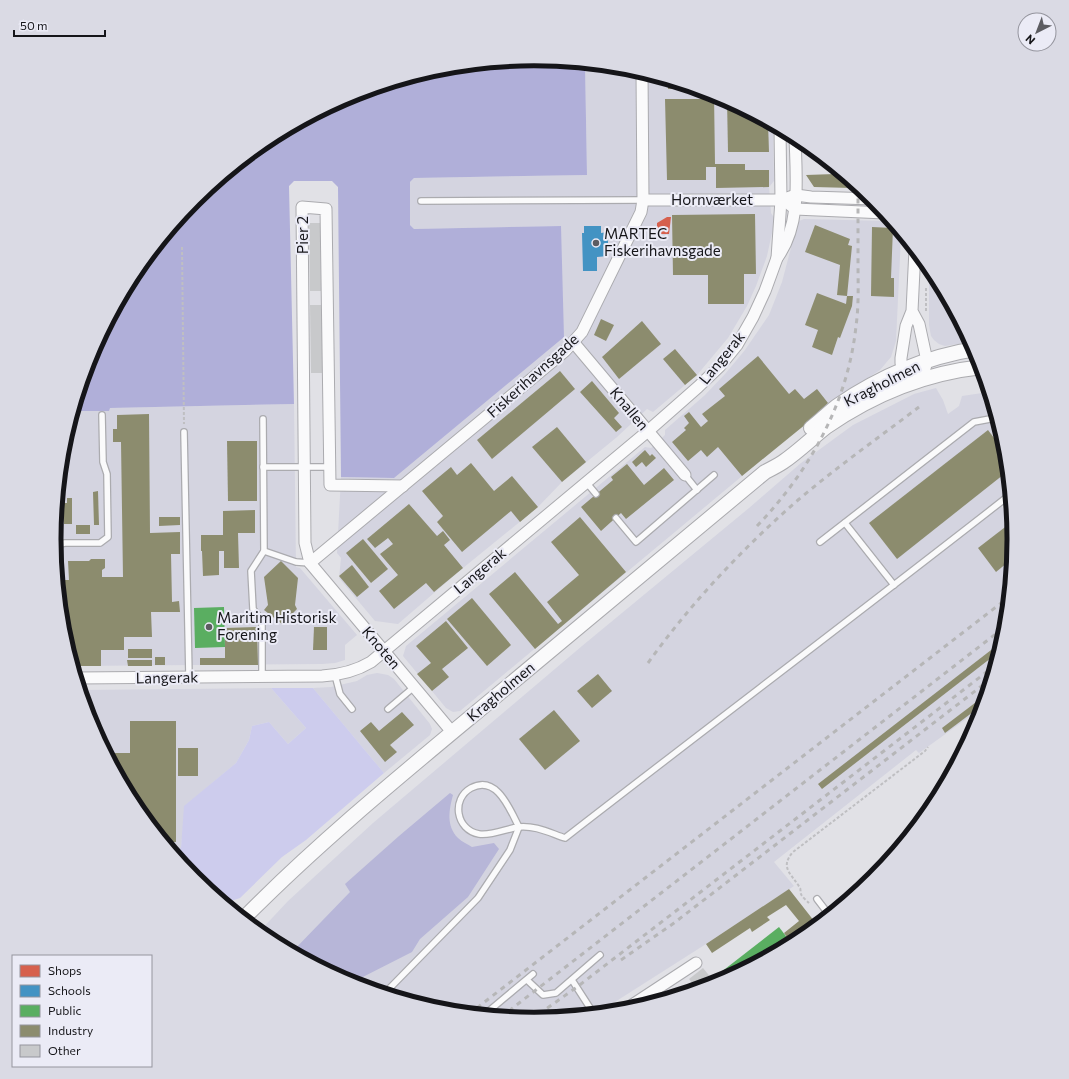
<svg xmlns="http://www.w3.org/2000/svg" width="1069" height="1079" font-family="Commissioner,sans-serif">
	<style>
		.built { fill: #d4d4e0 }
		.green { fill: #cdcced }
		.forest { fill: #b7b6d8 }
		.water { fill: #b0afd9 }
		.shops { fill: #d6604d }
		.schools { fill: #4393c3 }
		.public { fill: #5aae61 }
		.industry { fill: #8c8c6e }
		.building { fill: #c8c9cb }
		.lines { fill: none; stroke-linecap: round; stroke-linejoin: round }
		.service-casing { stroke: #ababaf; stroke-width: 8 }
		.minor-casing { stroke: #ababaf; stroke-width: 13 }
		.tertiary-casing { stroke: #ababaf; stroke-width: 16 }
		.path { stroke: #bfbfc2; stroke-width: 2; stroke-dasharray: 3 2; stroke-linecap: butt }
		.service { stroke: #fafafb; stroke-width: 5.5 }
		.minor { stroke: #fafafb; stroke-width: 11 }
		.tertiary { stroke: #fafafb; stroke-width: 14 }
		.rail { stroke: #b6b6b7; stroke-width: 3; stroke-dasharray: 5 5; stroke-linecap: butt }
		.poi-dot { fill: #5c5c61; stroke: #ebebf6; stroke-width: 1.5 }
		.labels { text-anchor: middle; stroke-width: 4; stroke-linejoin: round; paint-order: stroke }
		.street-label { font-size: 15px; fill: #151519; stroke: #ebebf6 }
		.poi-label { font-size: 15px; fill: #151519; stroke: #ebebf6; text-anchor: start }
		.rim { fill: none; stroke: #151519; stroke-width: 5 }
	</style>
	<rect width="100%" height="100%" fill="#e1e1e6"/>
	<g class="built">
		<path d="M585 64 628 68 719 96 773 125 774 181 769 187 771 213 775 219 767 256 756 286 747 306 728 338 697 375 653 412 647 409 617 437 562 482 538 507 463 568 398 624 375 621 339 578 341 558 337 553 341 477 394 478 561 226 414 229 410 225V182L414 178 587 175Z"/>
		<path d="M804 219 888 221 894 224 900 231 901 236 896 341 891 357 880 370 831 402 460 711 453 712 446 708 403 656 406 646 645 447 651 448 665 435V430L705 395 725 374 745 350 769 315 782 282 797 225 799 221Z"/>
		<path d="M929 267 934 273 971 342 945 346 939 344 934 340 931 336 929 325Z"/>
		<path d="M936 388 943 400 948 414 959 406 962 396 989 392 1006 446 1009 480 1006 483 1001 506 1013 519 1015 540 1006 633 983 707 919 753 916 750 774 862 794 886 706 944 596 1014 534 1020 441 1011 350 983 267 939 259 932 288 901 373 823 582 646 749 508 801 463 853 425 914 394Z"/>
		<path d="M294 404 296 567 300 568 357 635 345 645V660L335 663 322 664 73 666 63 633 54 539 63 446 74 411H109V408Z"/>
		<path d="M377 673 388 675 394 679 430 724 432 729 430 735 384 773 313 688 331 687 357 681 367 675Z"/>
		<path d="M271 688 306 728 288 744 269 722 252 726 249 740 236 763 185 806 181 848H169L135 806 90 723 81 690Z"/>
	</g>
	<path class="green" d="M271 688H313L384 773 306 840 282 857 240 898 228 902 226 905 195 879 169 848H181L184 806 236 763 249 740 252 726 269 722 288 744 306 728Z"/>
	<path class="forest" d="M450 793 453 795C449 810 446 826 458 838 462 842 468 844 472 847L494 843 499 849 468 897 420 939 412 952 351 983 292 952 350 892 345 884 399 836Z"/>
	<path class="water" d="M535 59 585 64 587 175 414 178 410 182V225L414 229 561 226 564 337 394 478 341 477 338 187 332 181H294L289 186 294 404 110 408 109 411H74L91 355 135 272 195 200 268 140 351 95 441 68Z"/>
	<path class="shops" d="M667 217H671L669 234H657V223Z"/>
	<path class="schools" d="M584 226H601V233L608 232V256L597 257V271H583L582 233H584Z"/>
	<g class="public">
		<path d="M224 607 225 647 195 648 194 608Z"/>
		<path d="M779 927 792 944 721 982 716 976Z"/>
	</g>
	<g class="industry">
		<path d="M668 80 695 89H668Z"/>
		<path d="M701 90 714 94 715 164H745V170H769V187L716 188V167H706V180H667L665 99H701Z"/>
		<path d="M727 100 768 122 769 152H728Z"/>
		<path d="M835 168 852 182V188L814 187 806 175 835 174Z"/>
		<path d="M755 214 756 274H744V304H708V275H673L672 215Z"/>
		<path d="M815 225 850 239 848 245 852 246 847 296 837 295 840 265 805 252Z"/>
		<path d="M872 227 893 228 891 278H894V297L871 296Z"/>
		<path d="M817 293 846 304 847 296H853L852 306 840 338 838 337 832 355 812 347 818 330 805 325Z"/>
		<path d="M601 319 614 325 606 341 594 335Z"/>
		<path d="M642 321 661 344 619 379 602 357Z"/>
		<path d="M675 349 697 375 685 385 663 359Z"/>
		<path d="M758 356 789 394 795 389 804 399 817 389 828 403 816 414 817 415 742 476 718 447 707 457 701 450 688 461 672 442 686 430 684 428 689 423 684 416 689 412 701 427 708 421 702 414 725 396 719 389Z"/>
		<path d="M560 371 575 389 492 459 477 440Z"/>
		<path d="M592 381 619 413 614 418 622 427 616 432 580 392Z"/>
		<path d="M149 414 150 533 180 532V554H171L172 602 179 601 180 612H151L152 637H124V650H101V666H73L63 633 58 580H69L68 561H89L91 559H105V568L102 570V577H123L121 442H113V429H117V415Z"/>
		<path d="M557 427 586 462 562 482 532 447Z"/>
		<path d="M988 430 1007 455 1008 471 897 559 869 523Z"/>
		<path d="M227 441H257V501H228Z"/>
		<path d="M645 450 650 456 652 454 656 458 646 467 642 462 636 467 632 462Z"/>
		<path d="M471 463 494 491 512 476 538 507 520 522 511 511 462 552 437 522 443 516 422 491 451 467 457 475Z"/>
		<path d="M627 464 644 485 664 468 674 480 626 519 621 513 601 531 581 507 613 480 611 477Z"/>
		<path d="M98 491 99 525H94L93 492Z"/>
		<path d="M67 498H72V524H64L63 503H67Z"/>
		<path d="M409 504 437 536 443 531 450 540 444 545 463 568 434 592 426 583 394 609 379 591 398 575 380 554 393 544 388 538 375 548 367 539Z"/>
		<path d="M255 510V533H238L239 568H224V551H219V575L203 576 202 551H201V535H223V511Z"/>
		<path d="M159 517H180V525L159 526Z"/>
		<path d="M580 517 626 572 535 649 489 594 515 572 558 624 562 621 547 602 579 575 551 542Z"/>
		<path d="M1013 521 1015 540 1013 558 996 572 978 548Z"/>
		<rect x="76" y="525" width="14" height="9"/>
		<path d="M363 539 388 569 371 583 346 553Z"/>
		<path d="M281 561 298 578 295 605 297 609 282 624 264 610 268 605 264 577Z"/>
		<path d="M352 565 369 587 357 597 339 576Z"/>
		<path d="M472 598 511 645 487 666 447 619Z"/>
		<path d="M446 621 468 648 442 669 449 677 432 691 417 674 431 663 416 646Z"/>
		<path d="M257 627 258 665H200V658H225V628Z"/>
		<path d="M314 627H327V650H313Z"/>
		<path d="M1004 640 1000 651 822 789 818 784Z"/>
		<rect x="128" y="649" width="24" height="9"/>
		<rect x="155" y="657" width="10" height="8"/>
		<path d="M127 660H152V666H128Z"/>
		<path d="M598 674 612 691 592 708 577 691Z"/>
		<path d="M988 693 985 703 945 733 942 728Z"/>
		<path d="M554 710 580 741 545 770 519 739Z"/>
		<path d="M402 712 414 725 390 745 397 752 385 762 360 731 371 722 379 731Z"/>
		<path d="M130 721H176V842H165L135 806 107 753H130Z"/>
		<rect x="178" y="748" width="20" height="28"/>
		<path d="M789 889 818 926 801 939 792 944 784 933 799 921 786 905 767 917 770 920 752 932 750 928 712 953 706 944Z"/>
	</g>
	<g class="building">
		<path d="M309 223H320L321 291H310Z"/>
		<path d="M310 305H322V373H311Z"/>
		<path d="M703 968 716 984 698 990 689 979Z"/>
	</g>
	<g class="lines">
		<g class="service-casing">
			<g id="service">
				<path d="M421 201 643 200"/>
				<path d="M184 432 189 677"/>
				<path d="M263 467H330"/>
				<path d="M685 475 697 490"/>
				<path d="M586 482 596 494"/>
				<path d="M616 518 636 542 714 475"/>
				<path d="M845 523 894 585"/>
				<path d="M54 538V541"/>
				<path d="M820 542 974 422 990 419 998 420"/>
				<path d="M55 545 65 543H100L108 537 107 474 103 462 102 415"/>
				<path d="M264 551 296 562 310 563"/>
				<path d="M335 675 340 694 352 709"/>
				<path d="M262 677V620L253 609 251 571 264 551 263 419"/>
				<path d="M388 709 414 687"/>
				<path d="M519 827C510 810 497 774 471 788 451 799 456 830 479 834 491 836 506 829 518 827 535 825 550 833 565 838 713 723 863 610 1011 494"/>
				<path d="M817 899 830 916"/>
				<path d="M527 980 543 995 556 993 600 955"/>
				<path d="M572 980 592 1011 586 1015"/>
				<path d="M384 994 478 898 510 850 519 827"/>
				<path d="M484 1015 533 974"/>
			</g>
		</g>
		<g class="minor-casing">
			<g id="minor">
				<path d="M643 200H781L796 195 811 197 874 199"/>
				<path d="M790 205 795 209 885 213"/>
				<path d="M777 258C802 224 796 177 795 136"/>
				<path d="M912 311 919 324 927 361 922 379 904 369 901 363V358L906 326 912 311 915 249"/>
				<path d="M574 343 685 475"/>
				<path d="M403 486 330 485 326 209 302 207 305 543 310 563 452 732"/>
				<path d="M310 563 565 351 582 332 641 212 643 200 642 72"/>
				<path d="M77 678 322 676C340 675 356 671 371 662L648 431 698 387 720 366 737 345 753 317 765 291 777 258 781 200 780 129"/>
				<path d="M623 1011 696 963"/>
			</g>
		</g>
		<g class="tertiary-casing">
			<g id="tertiary">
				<path d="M811 428C820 421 828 413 837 406 878 378 925 357 975 349"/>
				<path d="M243 919C318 843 401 775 484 706 577 628 671 550 765 472 771 469 777 466 783 462 799 451 812 438 826 427 872 395 926 373 982 367"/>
			</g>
		</g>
		<g class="path">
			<path d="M182 247 184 424"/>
			<path d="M926 311V287"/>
			<path d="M809 903C807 901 802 897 801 894 800 892 801 889 800 888 792 874 779 868 793 852L925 751 928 747"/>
		</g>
		<use href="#service" class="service"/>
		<use href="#minor" class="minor"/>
		<use href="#tertiary" class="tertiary"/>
		<g class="rail">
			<path d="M757 526C810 471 848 402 856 326 859 305 858 283 858 262 858 237 858 212 858 186"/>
			<path d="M648 663C691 603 743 548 798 500 837 467 878 438 919 407"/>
			<path d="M621 960 674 923 992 678"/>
			<path d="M469 1014 1009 597"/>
			<path d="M539 1014 577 987 997 664"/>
			<path d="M501 1017 1006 626"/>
			<path d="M530 1020 542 1012"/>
		</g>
	</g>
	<g class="poi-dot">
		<circle cx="596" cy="243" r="4"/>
		<circle cx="209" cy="627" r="4"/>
	</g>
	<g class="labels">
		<g class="street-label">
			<text x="712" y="205">Hornværket</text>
			<text transform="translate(303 235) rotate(-90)" y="5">Pier 2</text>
			<text transform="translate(722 358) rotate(-51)" y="5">Langerak</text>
			<text transform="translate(533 376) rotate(-42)" y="5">Fiskerihavnsgade</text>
			<text transform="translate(882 384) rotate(-27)" y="5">Kragholmen</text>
			<text transform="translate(629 409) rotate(50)" y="5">Knallen</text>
			<text transform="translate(480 571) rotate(-40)" y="5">Langerak</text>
			<text transform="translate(381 648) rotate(50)" y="5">Knoten</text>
			<text transform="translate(167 678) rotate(-1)" y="5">Langerak</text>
			<text transform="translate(501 692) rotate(-40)" y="5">Kragholmen</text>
		</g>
		<g class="poi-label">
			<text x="604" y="239">MARTEC<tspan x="604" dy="17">Fiskerihavnsgade</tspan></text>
			<text x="217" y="623">Maritim Historisk<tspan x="217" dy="17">Forening</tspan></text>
		</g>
	</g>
	<path d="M0 0H1069V1079H0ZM61 539a473 473 0 1 1 946 0a473 473 0 1 1-946 0Z" fill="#dadae4" fill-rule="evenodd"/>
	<path class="rim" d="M61 539a473 473 0 1 1 946 0a473 473 0 1 1-946 0Z"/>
	<rect x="12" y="955" width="140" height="112" fill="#ebebf6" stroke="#95959e"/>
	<rect x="20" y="965" width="20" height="12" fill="#d6604d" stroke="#95959e"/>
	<text x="48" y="975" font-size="12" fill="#151519">Shops</text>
	<rect x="20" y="985" width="20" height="12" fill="#4393c3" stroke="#95959e"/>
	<text x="48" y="995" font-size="12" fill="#151519">Schools</text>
	<rect x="20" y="1005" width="20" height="12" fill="#5aae61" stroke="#95959e"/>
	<text x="48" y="1015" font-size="12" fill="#151519">Public</text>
	<rect x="20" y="1025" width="20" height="12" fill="#8c8c6e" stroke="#95959e"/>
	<text x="48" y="1035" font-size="12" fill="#151519">Industry</text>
	<rect x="20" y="1045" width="20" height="12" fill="#c8c9cb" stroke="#95959e"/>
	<text x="48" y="1055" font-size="12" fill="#151519">Other</text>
	<g transform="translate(1037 32) rotate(222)"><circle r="19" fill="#ebebf6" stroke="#95959e"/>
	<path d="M0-3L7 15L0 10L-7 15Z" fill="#5c5c61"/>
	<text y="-6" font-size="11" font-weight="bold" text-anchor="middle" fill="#151519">N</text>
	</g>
	<path d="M14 30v6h91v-6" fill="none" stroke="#151519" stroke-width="2"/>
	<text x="20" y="30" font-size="12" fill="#151519" stroke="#ebebf6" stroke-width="3" paint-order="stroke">50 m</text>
</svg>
